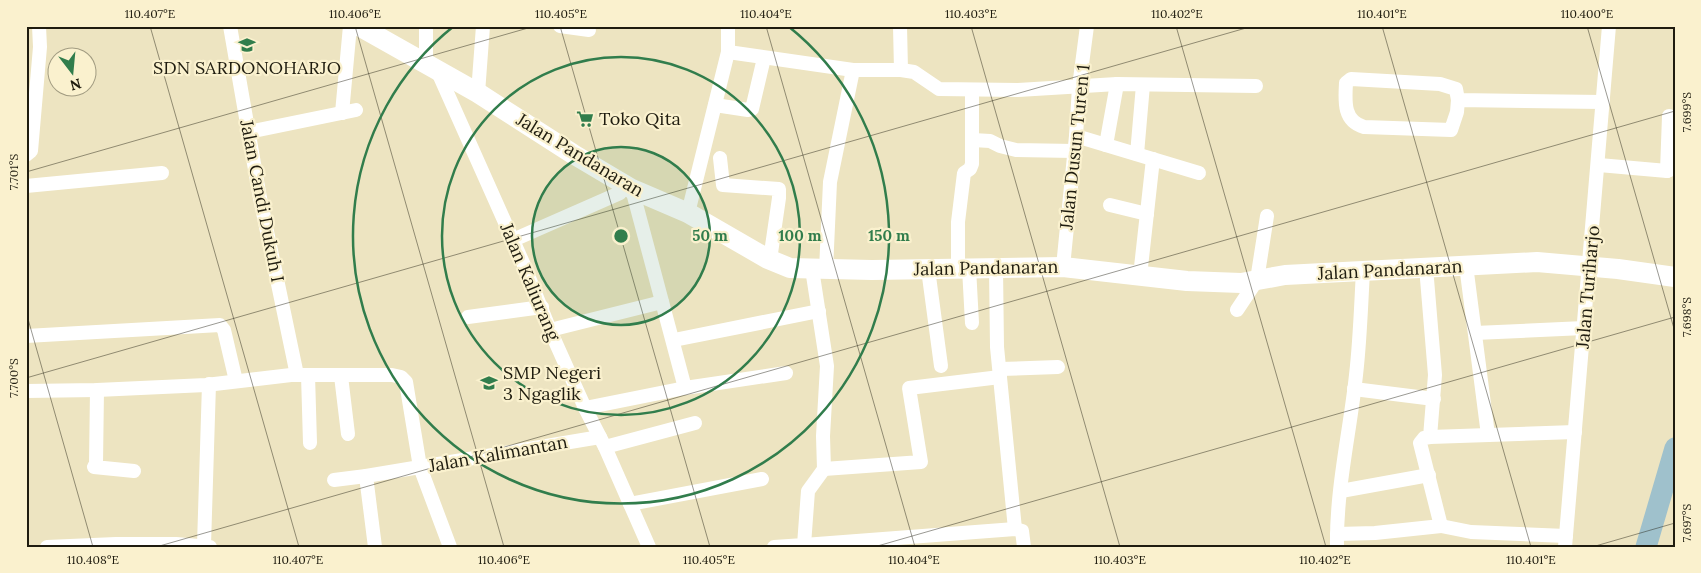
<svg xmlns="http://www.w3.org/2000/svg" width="1701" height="573" font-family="Lora,serif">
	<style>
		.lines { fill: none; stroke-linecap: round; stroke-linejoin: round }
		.river { stroke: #9fc1cc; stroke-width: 21 }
		.street { stroke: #fff; stroke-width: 14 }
		.secondary { stroke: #fff; stroke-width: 20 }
		.ticks { fill: none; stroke: #1f1c0f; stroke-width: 1; stroke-opacity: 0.45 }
		.ring { fill: none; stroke: #317d4c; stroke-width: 2.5 }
		.labels { text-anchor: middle; stroke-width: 4.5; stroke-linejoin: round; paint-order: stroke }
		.poi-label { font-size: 18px; fill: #1f1c0f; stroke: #faf1ce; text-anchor: start }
		.street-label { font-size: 18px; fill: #1f1c0f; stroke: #faf1ce }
		.centre { fill: #317d4c; stroke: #faf1ce; stroke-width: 2.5 }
		.ring-label { font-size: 15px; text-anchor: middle; font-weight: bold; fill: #317d4c; stroke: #faf1ce; stroke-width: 4.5; stroke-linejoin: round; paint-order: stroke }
		.neatline { fill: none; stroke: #1f1c0f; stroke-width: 2 }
		.ticks-label { font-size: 12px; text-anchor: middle; fill: #1f1c0f }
	</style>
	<rect width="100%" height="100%" fill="#ede4c1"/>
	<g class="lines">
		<path class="river" d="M1646 547 1675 448"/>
		<g class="street">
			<path d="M230 26 260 198 297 375"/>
			<path d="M426 26V63"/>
			<path d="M560 26 589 30"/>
			<path d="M900 26 901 70"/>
			<path d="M728 52 853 70H901L914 72 939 89 1018 90 1117 84 1256 86"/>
			<path d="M437 70 524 265 550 330 585 408 605 447 649 547"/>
			<path d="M478 93 483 26"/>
			<path d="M1458 100 1457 112 1451 130 1364 127C1343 121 1345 101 1346 83L1351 79 1440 84 1456 89 1458 100 1603 102"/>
			<path d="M715 105 748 110 752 109 764 58"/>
			<path d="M342 113 350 26"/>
			<path d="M248 132 356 110"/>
			<path d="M1076 136 1199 173"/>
			<path d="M973 140 990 141 1000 146 1016 150 1074 151"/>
			<path d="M1106 145 1117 84"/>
			<path d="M1137 154 1143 85"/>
			<path d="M26 155 31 151 40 47 39 26"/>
			<path d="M720 158 723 185 779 189V198L770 260"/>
			<path d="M1599 165 1667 171 1675 168"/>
			<path d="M1667 171 1669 116"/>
			<path d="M26 186 162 173"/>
			<path d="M632 189 685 388"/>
			<path d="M1110 205 1147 214"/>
			<path d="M688 213 728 52V26"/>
			<path d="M513 240 620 193"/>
			<path d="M1466 265 1488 435"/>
			<path d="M1063 267 1076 136 1079 87 1087 26"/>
			<path d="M969 268 972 323"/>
			<path d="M996 268 997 347 1015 529"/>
			<path d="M928 269 941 366"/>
			<path d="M958 269V222L964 173 970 169 972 164V90"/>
			<path d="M826 270 830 182 853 70"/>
			<path d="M1140 276 1153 159"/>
			<path d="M1237 310 1257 280 1267 216"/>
			<path d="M468 317 542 307"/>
			<path d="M550 330 662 302"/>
			<path d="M1475 333 1584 328"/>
			<path d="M26 336 220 325 224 330 236 381"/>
			<path d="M674 340 819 311"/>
			<path d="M1000 369 1058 367"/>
			<path d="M308 375 310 443"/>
			<path d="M341 376 348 434"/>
			<path d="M1354 389 1434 399"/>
			<path d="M97 390 96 464 94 467 134 471"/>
			<path d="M26 391 97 390 206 385 291 375H392L401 377 406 382 420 467 366 476 375 547"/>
			<path d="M585 408 685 388 786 373"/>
			<path d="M1430 437 1575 432"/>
			<path d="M605 447 695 423"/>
			<path d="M824 469 921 462 909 388 1000 377"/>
			<path d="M334 480 366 476"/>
			<path d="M1341 491 1429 475"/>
			<path d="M630 504 762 479"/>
			<path d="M1441 526 1471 532 1566 536"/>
			<path d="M1337 534 1375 533 1441 526 1420 443 1424 438 1430 437 1435 375 1426 267"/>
			<path d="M204 545 209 384"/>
			<path d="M47 547 116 544H176L210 547"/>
			<path d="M450 547 420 467 600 437"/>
			<path d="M774 547 804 545 808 491 824 469 823 436 827 366 812 269"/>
			<path d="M804 547V545L1015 529 1022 531 1024 547"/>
			<path d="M1337 547C1336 489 1350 432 1356 375 1360 341 1361 306 1363 271"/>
			<path d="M1565 547 1609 26"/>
		</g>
		<path class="secondary" d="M359 26 478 93 573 154 632 189 688 213 768 259 790 268 872 270 1063 267 1187 281 1241 283 1285 275 1537 262 1618 269 1675 277"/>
	</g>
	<path class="ticks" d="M150 26 299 547M355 26 504 547M560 26 710 547M766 26 915 547M971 26 1120 547M1176 26 1326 547M1382 26 1531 547M1587 26 1675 332M26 172 535 26M26 312 93 547M26 378 1253 26M156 547 1675 111M874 547 1675 317M1592 547 1675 523"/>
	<circle cx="621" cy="236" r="89" fill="#317d4c" fill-opacity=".12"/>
	<g class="ring">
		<circle cx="621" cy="236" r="89"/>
		<circle cx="621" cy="236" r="179"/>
		<path d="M788 26A268 268 0 1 1 454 26"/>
	</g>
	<defs>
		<g id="school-bare" transform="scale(1.35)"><path d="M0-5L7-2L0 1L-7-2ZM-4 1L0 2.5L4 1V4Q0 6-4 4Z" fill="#317d4c" stroke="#faf1ce" stroke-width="2.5" paint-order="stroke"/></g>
		<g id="supermarket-bare" transform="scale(1.35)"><path d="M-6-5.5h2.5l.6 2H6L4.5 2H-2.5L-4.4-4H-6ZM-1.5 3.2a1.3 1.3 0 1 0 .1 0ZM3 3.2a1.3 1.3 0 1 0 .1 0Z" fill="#317d4c" stroke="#faf1ce" stroke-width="2.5" paint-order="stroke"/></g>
	</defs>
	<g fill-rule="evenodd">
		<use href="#school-bare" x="247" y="45"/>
		<use href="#supermarket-bare" x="585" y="119"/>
		<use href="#school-bare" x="489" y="383"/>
	</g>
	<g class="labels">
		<g class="poi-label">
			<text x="247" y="74" text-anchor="middle">SDN SARDONOHARJO</text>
			<text x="599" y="125">Toko Qita</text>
			<text x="503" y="379">SMP Negeri<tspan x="503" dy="21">3 Ngaglik</tspan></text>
		</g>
		<g class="street-label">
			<text transform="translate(1075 147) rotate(-84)" y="6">Jalan Dusun Turen 1</text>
			<text transform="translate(580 155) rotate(31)" y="6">Jalan Pandanaran</text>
			<text transform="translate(262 201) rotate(79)" y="6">Jalan Candi Dukuh I</text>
			<text transform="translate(986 268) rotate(-1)" y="6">Jalan Pandanaran</text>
			<text transform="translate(1390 270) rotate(-3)" y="6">Jalan Pandanaran</text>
			<text transform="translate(530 282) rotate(67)" y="6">Jalan Kaliurang</text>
			<text transform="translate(1588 287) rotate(-85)" y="6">Jalan Turiharjo</text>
			<text transform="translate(498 454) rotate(-10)" y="6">Jalan Kalimantan</text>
		</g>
	</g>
	<circle cx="621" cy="236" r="8" class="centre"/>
	<g class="ring-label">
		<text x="710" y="241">50 m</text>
		<text x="800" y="241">100 m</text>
		<text x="889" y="241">150 m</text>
	</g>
	<rect width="1701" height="573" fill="none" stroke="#faf1ce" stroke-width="55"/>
	<g transform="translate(72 72) rotate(164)"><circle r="24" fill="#faf1ce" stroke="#a29c82"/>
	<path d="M0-4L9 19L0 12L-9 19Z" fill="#317d4c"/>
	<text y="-8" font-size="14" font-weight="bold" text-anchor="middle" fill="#1f1c0f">N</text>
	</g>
	<rect x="28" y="28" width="1646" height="518" class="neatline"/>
	<g class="ticks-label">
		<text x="150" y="18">110.407°E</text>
		<text x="355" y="18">110.406°E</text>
		<text x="561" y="18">110.405°E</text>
		<text x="766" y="18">110.404°E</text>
		<text x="971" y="18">110.403°E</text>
		<text x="1177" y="18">110.402°E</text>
		<text x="1382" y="18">110.401°E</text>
		<text x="1587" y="18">110.400°E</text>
		<text transform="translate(1687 112) rotate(-90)" y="4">7.699°S</text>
		<text transform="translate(14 172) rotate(-90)" y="4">7.701°S</text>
		<text transform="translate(1687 317) rotate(-90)" y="4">7.698°S</text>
		<text transform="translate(14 378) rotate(-90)" y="4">7.700°S</text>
		<text transform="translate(1687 523) rotate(-90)" y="4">7.697°S</text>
		<text x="93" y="564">110.408°E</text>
		<text x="298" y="564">110.407°E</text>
		<text x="504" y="564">110.406°E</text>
		<text x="709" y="564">110.405°E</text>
		<text x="914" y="564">110.404°E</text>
		<text x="1120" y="564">110.403°E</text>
		<text x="1325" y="564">110.402°E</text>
		<text x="1531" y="564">110.401°E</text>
	</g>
</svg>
